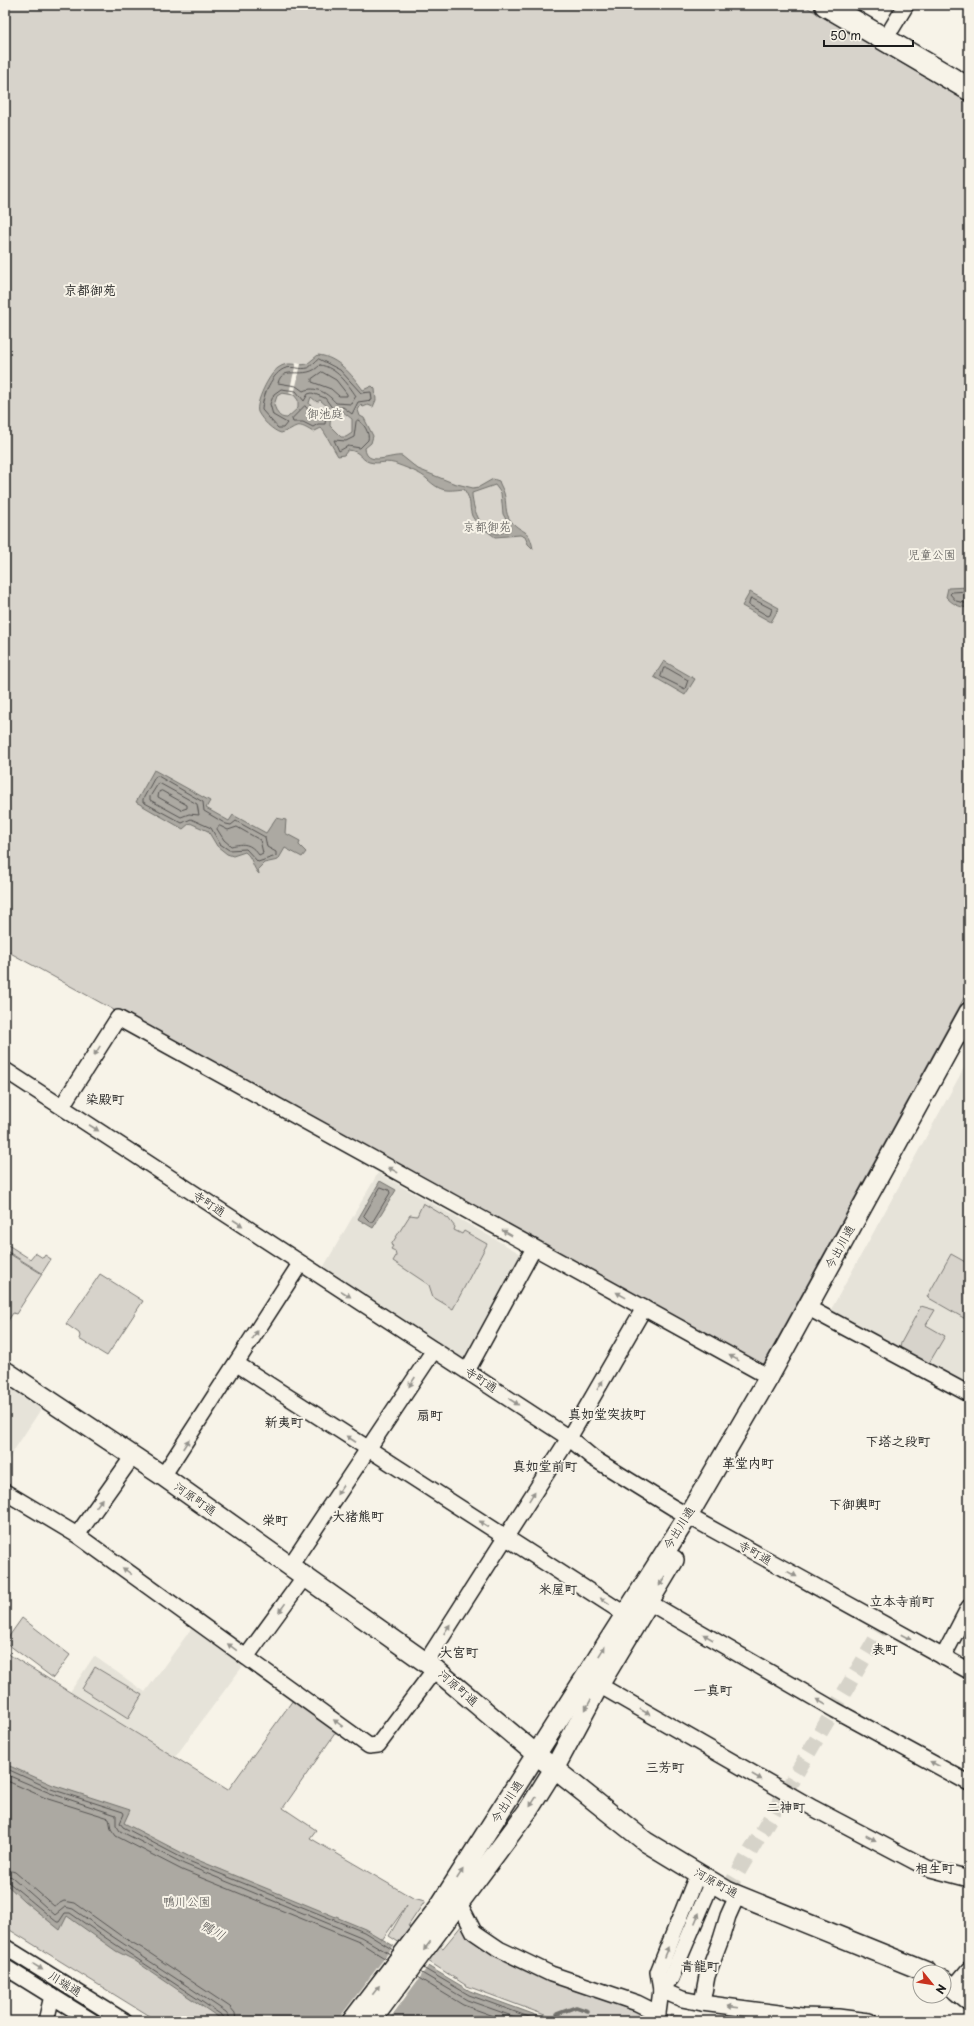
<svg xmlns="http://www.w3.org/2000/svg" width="974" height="2026" font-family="'Playpen Sans','Klee One',sans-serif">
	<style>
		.built { fill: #e6e3d9 }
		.green { fill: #d7d3cb; stroke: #7a7874 }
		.water { fill: #aca9a2; stroke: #72716c; fill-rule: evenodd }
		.pier { fill: #f7f3e8 }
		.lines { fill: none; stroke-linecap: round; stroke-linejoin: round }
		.shore { stroke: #565452; stroke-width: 1 }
		.stream { stroke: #72716c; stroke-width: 3.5 }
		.minor-tunnel { stroke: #d6d3c9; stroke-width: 15; stroke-dasharray: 15 8; stroke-linecap: butt }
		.minor-casing { stroke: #1c1c1c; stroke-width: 18 }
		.major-casing { stroke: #1c1c1c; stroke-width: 22 }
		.highway-casing { stroke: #1c1c1c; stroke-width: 25 }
		.minor { stroke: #f7f3e8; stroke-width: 15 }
		.major { stroke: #f7f3e8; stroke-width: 19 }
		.highway { stroke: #f7f3e8; stroke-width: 22 }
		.oneway { fill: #94928c }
		.labels { text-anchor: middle; stroke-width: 4; stroke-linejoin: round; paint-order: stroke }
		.park-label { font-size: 12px; fill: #545351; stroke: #f7f3e8 }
		.street-label { font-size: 12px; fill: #1c1c1c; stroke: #f7f3e8 }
		.neighbourhood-label { font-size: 13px; font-weight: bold; fill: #1c1c1c; stroke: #f7f3e8 }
		.water-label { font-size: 13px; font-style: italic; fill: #565452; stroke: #f7f3e8 }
	</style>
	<rect width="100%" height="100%" fill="#f7f3e8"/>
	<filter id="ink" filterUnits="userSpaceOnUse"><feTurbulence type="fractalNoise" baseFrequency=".025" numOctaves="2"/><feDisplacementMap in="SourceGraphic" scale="8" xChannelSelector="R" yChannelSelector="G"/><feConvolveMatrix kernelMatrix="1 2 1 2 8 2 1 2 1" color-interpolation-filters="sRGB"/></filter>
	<g filter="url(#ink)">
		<g class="built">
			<path d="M969 1059V1388L828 1315Z"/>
			<path d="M378 1173 521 1254 465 1360 323 1268Z"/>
			<path d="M5 1384 43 1406 5 1464Z"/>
			<path d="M194 1625 245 1663 175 1757 70 1692 94 1656 145 1692Z"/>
		</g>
		<g class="green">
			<path d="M5 5H803L969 103V989L762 1367 5 950Z"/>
			<path d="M423 1203 448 1218 455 1227 454 1230 462 1234 464 1231 487 1244 453 1309 433 1297 429 1285 393 1261 396 1256 395 1251 391 1249 393 1246 391 1245 410 1215 417 1216Z"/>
			<path d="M5 1243 30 1259 35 1253 43 1258 45 1255 51 1259 42 1273 5 1250Z"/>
			<path d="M5 1251 42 1274 16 1314 13 1313 5 1325Z"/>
			<path d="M951 1254 969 1264V1321L927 1297Z"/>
			<path d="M100 1274 143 1301 107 1356 79 1339 80 1336 79 1333 66 1324Z"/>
			<path d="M921 1306 935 1310 926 1325 945 1336 928 1365 900 1348 901 1343Z"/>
			<path d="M22 1618 70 1655 53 1678 5 1642Z"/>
			<path d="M5 1652 228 1790 293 1700 336 1732 283 1808 316 1830 310 1838 413 1898 425 1901 408 1926 443 1948 462 1925 642 2012 641 2021H561L467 1986 389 1936 407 1905 324 2021H157L5 1927Z"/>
			<path d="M95 1667 142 1695 128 1718 82 1689Z"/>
			<path d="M670 2015 735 2021H670Z"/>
		</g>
		<g class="water">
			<path d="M318 355C338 357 352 375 363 390L372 386 375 389 376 400 373 407 368 405 363 407 361 405 358 410 360 416 364 418 373 436 371 443 365 448C366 468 392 454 402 456L418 469 453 483 473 488 479 487 493 479 499 481C500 485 503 489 504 493 507 503 504 513 511 521 523 535 529 527 533 549L528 544 525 537 520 535 495 537C488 532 476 524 472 516 468 504 473 503 464 489 446 491 441 492 427 479 421 473 407 468 399 465 386 459 380 465 369 462 360 459 361 451 348 450L344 455 338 456C334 450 324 430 321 428L313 432C294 420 298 428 281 433 273 431 262 420 258 412 255 403 269 374 278 368 289 360 296 367 307 364ZM282 393 294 395 298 400V408L287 418C278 418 277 412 274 405L277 396ZM311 397 317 402 320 400 328 407V411L321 412 313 410 309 403ZM342 411 352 419V433L346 437H341L330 426C330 417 333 413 342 411ZM495 485 501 493 503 514 510 527 509 531C505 532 500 534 497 534 480 531 472 507 472 493Z"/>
			<path d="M969 587V608C958 607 953 604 946 597L948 588Z"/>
			<path d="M750 592 779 608 771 622 742 606Z"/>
			<path d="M664 661 695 679 685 695 654 677Z"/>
			<path d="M154 770 210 801 206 808 229 821 233 815 266 833 276 818 286 820 285 833 300 841 299 845 306 852 302 857 285 848 278 860 264 863 258 869 259 874C252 867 253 858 245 852L233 856 227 854 217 846 208 831 190 823 183 829 136 802Z"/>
			<path d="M380 1181 396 1190 373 1228 358 1219Z"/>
			<path d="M5 1764 53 1785 130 1810 124 1823 188 1856 365 1929 470 1991 552 2021H224L134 1960 116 1951 67 1916 60 1930 24 1901 5 1883Z"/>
		</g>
		<g class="pier">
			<path d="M296 363 301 364 294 395 289 393Z"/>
			<path d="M395 1944 429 1965 388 2021H337Z"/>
		</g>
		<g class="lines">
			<g class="shore">
				<path d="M319 359 340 370 361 393 371 392 372 400 358 402 352 414 343 407 333 409 325 398 312 393 308 394 304 401 296 391 281 389 274 394 270 404 273 415 287 423 283 428H278L262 410C262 397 272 372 286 368 294 366 300 370 308 368Z"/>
				<path d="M320 365C336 367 348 384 356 396L351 404 336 403C328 394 316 385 303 391L296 386 278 383C283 363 305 382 320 365Z"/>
				<path d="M322 372 336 380 347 394V396H339L331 389 312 382V379Z"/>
				<path d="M305 406 312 414 326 416 325 424H318L313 427 303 422H293L292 419Z"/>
				<path d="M358 420C364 423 370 434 368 440L360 448 348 446 339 451 334 440 346 441 354 437 356 422Z"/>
				<path d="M969 591 952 592 950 594 956 601 969 604"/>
				<path d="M751 598 772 609 770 615 768 616 749 605Z"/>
				<path d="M664 668H667L688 680 685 689 661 677Z"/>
				<path d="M158 776 203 802 204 811 226 824 231 825 236 821 265 837 267 847 276 852V856L258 862 246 849 229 850 220 844 211 828 191 819 182 823 143 802V799L155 777Z"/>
				<path d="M159 783 197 804 199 815 189 814 181 817 150 800V797Z"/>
				<path d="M162 791 187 805V808L181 810 158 797 159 792Z"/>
				<path d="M220 826 228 830 237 827 260 840 263 853 259 855C250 843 244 843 231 846L224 840 217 829Z"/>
				<path d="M381 1187 389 1190 390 1193 373 1221 370 1222 364 1216Z"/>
				<path d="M5 1768 51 1789 123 1812 124 1814 120 1823 123 1827 186 1860 364 1932 393 1950"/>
				<path d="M5 1774 50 1793 116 1815V1825L120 1831 184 1864 361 1937 390 1954"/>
				<path d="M5 1780 48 1799 109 1818 111 1829 116 1836 182 1870 359 1942 386 1959"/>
				<path d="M5 1869 15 1872 54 1906 64 1901 75 1903 124 1938 142 1948 230 2007 235 2013 236 2021"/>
				<path d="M5 1875 12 1877 55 1915 65 1907 73 1909C123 1945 175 1977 226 2012L229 2016 230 2021"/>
				<path d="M5 1880C8 1881 50 1917 57 1922H59L65 1913H70C120 1949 172 1981 223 2016L225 2021"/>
				<path d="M423 1968 469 1995 540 2021"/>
				<path d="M420 1972 467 2000 526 2021"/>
				<path d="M417 1977 463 2005 508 2021"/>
			</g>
			<path class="stream" d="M557 2014 576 2007 588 2011"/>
			<path class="minor-tunnel" d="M727 1891 884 1625"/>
			<g class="minor-casing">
				<g id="minor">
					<path d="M892 28 906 5"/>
					<path d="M5 1070 569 1438 593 1458 672 1507 969 1671"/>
					<path d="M62 1106 118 1018 769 1377"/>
					<path d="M816 1312 969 1394"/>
					<path d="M237 1364 634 1620"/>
					<path d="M467 1371 534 1248"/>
					<path d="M163 1476 300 1264"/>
					<path d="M5 1492 77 1535 369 1746 378 1745 435 1669"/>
					<path d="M77 1535 133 1456"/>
					<path d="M290 1566 434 1350"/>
					<path d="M650 1603 835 1710 969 1783"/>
					<path d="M246 1657 305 1576"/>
					<path d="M943 1657 969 1607"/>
					<path d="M426 1662 569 1438 644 1308"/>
					<path d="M599 1685 813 1808 927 1868 969 1879"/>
					<path d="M459 1903 474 1932 499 1949 551 1974 637 2003 649 2009"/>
					<path d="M5 1947 124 2021"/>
					<path d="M5 1967 92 2021"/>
					<path d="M954 1987 969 1969"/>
					<path d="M661 1990 682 1999 702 2003 802 2016 838 2017 869 2021"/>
					<path d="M661 1990 671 1978 712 1882"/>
					<path d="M702 2003 707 1976 721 1939 728 1916 737 1896"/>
					<path d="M46 2021 52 1996"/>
					<path d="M657 2021 661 1990 658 1972 698 1873"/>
				</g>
			</g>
			<g class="major-casing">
				<g id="major">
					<path d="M5 1371 163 1476 435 1669 537 1755 646 1842 727 1891 927 1972"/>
					<path d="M944 1980 969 2001"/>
					<path d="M352 2021 439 1907 688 1516 769 1377 969 1012"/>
					<path d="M371 2021 529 1809 554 1769 599 1685 674 1560"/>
				</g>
			</g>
			<g class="highway-casing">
				<path id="highway" d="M826 5 969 89"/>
			</g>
			<use href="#minor" class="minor"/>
			<use href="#major" class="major"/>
			<use href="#highway" class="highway"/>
		</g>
		<defs><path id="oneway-solid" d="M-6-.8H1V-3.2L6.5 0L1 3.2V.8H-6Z"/></defs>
		<g class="oneway">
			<use href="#oneway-solid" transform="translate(97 1051) rotate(122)"/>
			<use href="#oneway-solid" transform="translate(94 1128) rotate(33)"/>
			<use href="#oneway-solid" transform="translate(393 1170) rotate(-151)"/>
			<use href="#oneway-solid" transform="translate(238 1223) rotate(33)"/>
			<use href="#oneway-solid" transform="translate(507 1233) rotate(-151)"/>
			<use href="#oneway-solid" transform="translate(346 1294) rotate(33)"/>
			<use href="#oneway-solid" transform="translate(621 1295) rotate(-151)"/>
			<use href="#oneway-solid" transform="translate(255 1335) rotate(-58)"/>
			<use href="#oneway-solid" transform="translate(734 1358) rotate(-151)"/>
			<use href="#oneway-solid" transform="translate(412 1382) rotate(123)"/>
			<use href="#oneway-solid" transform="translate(600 1385) rotate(-60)"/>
			<use href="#oneway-solid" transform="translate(514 1402) rotate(33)"/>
			<use href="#oneway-solid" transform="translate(351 1439) rotate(-147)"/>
			<use href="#oneway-solid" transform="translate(186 1444) rotate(-57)"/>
			<use href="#oneway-solid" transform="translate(340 1490) rotate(124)"/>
			<use href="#oneway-solid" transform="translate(532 1496) rotate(-58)"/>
			<use href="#oneway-solid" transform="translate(99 1503) rotate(-55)"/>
			<use href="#oneway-solid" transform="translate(484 1524) rotate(-147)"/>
			<use href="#oneway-solid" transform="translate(127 1571) rotate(-144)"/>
			<use href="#oneway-solid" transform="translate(792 1574) rotate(29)"/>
			<use href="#oneway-solid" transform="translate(662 1581) rotate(120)"/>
			<use href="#oneway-solid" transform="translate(605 1601) rotate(-147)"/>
			<use href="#oneway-solid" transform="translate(282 1608) rotate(126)"/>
			<use href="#oneway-solid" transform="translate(447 1629) rotate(-57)"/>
			<use href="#oneway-solid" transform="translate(708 1637) rotate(-150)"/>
			<use href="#oneway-solid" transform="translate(906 1637) rotate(28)"/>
			<use href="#oneway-solid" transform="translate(232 1647) rotate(-144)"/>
			<use href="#oneway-solid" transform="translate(602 1651) rotate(-58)"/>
			<use href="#oneway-solid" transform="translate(821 1702) rotate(-150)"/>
			<use href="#oneway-solid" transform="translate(588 1705) rotate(119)"/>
			<use href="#oneway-solid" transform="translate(645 1712) rotate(30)"/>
			<use href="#oneway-solid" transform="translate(338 1723) rotate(-144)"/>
			<use href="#oneway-solid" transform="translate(935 1764) rotate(-152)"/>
			<use href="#oneway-solid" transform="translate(757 1777) rotate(30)"/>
			<use href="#oneway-solid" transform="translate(533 1802) rotate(123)"/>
			<use href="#oneway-solid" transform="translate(871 1838) rotate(28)"/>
			<use href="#oneway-solid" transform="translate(460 1874) rotate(-57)"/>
			<use href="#oneway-solid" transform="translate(697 1918) rotate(-67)"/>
			<use href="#oneway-solid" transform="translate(427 1946) rotate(127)"/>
			<use href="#oneway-solid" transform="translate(666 1952) rotate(-67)"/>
			<use href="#oneway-solid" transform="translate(38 1967) rotate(32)"/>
			<use href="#oneway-solid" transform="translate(376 1990) rotate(-53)"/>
			<use href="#oneway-solid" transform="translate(733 2007) rotate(-173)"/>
		</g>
	</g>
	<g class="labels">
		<g class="park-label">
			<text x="325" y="418">御池庭</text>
			<text x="487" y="531">京都御苑</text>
			<text x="932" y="559">児童公園</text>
			<text x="187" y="1906">鴨川公園</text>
		</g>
		<g class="street-label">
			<text transform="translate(209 1204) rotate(33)" y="4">寺町通</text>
			<text transform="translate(840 1247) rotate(-61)" y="4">今出川通</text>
			<text transform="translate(481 1380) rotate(33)" y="4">寺町通</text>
			<text transform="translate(195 1499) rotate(35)" y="4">河原町通</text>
			<text transform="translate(679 1528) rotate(-58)" y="4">今出川通</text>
			<text transform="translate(755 1553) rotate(29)" y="4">寺町通</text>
			<text transform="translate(458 1688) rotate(41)" y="4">河原町通</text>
			<text transform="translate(507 1802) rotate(-57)" y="4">今出川通</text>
			<text transform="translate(716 1883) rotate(29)" y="4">河原町通</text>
			<text transform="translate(65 1984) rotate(32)" y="4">川端通</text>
		</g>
		<g class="neighbourhood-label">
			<text x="90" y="295">京都御苑</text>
			<text x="105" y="1104">染殿町</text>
			<text x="607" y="1419">真如堂突抜町</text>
			<text x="430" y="1420">扇町</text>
			<text x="284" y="1427">新夷町</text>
			<text x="898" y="1446">下塔之段町</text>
			<text x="748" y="1468">革堂内町</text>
			<text x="545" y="1471">真如堂前町</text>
			<text x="855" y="1509">下御輿町</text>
			<text x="358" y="1521">大猪熊町</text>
			<text x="275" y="1525">栄町</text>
			<text x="558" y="1594">米屋町</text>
			<text x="902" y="1606">立本寺前町</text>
			<text x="885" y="1654">表町</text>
			<text x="459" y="1657">大宮町</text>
			<text x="713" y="1695">一真町</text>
			<text x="665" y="1772">三芳町</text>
			<text x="786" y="1812">二神町</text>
			<text x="935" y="1873">相生町</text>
			<text x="700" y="1971">青龍町</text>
		</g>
		<g class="water-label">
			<text transform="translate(213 1930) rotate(29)" y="5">鴨川</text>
		</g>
	</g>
	<rect width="974" height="2026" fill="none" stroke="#f7f3e8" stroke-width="20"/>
	<rect x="10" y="10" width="954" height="2006" fill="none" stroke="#1c1c1c" stroke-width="1.5" filter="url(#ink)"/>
	<g transform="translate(932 1984) rotate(120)"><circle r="19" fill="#f7f3e8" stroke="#9f9d96"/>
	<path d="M0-3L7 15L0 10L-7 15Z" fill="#c8321e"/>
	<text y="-6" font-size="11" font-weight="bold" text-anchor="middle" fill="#1c1c1c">N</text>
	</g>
	<path d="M824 40v6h89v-6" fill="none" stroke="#1c1c1c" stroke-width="2"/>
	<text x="830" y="40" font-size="12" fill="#1c1c1c" stroke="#f7f3e8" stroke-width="3" paint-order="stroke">50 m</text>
</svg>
